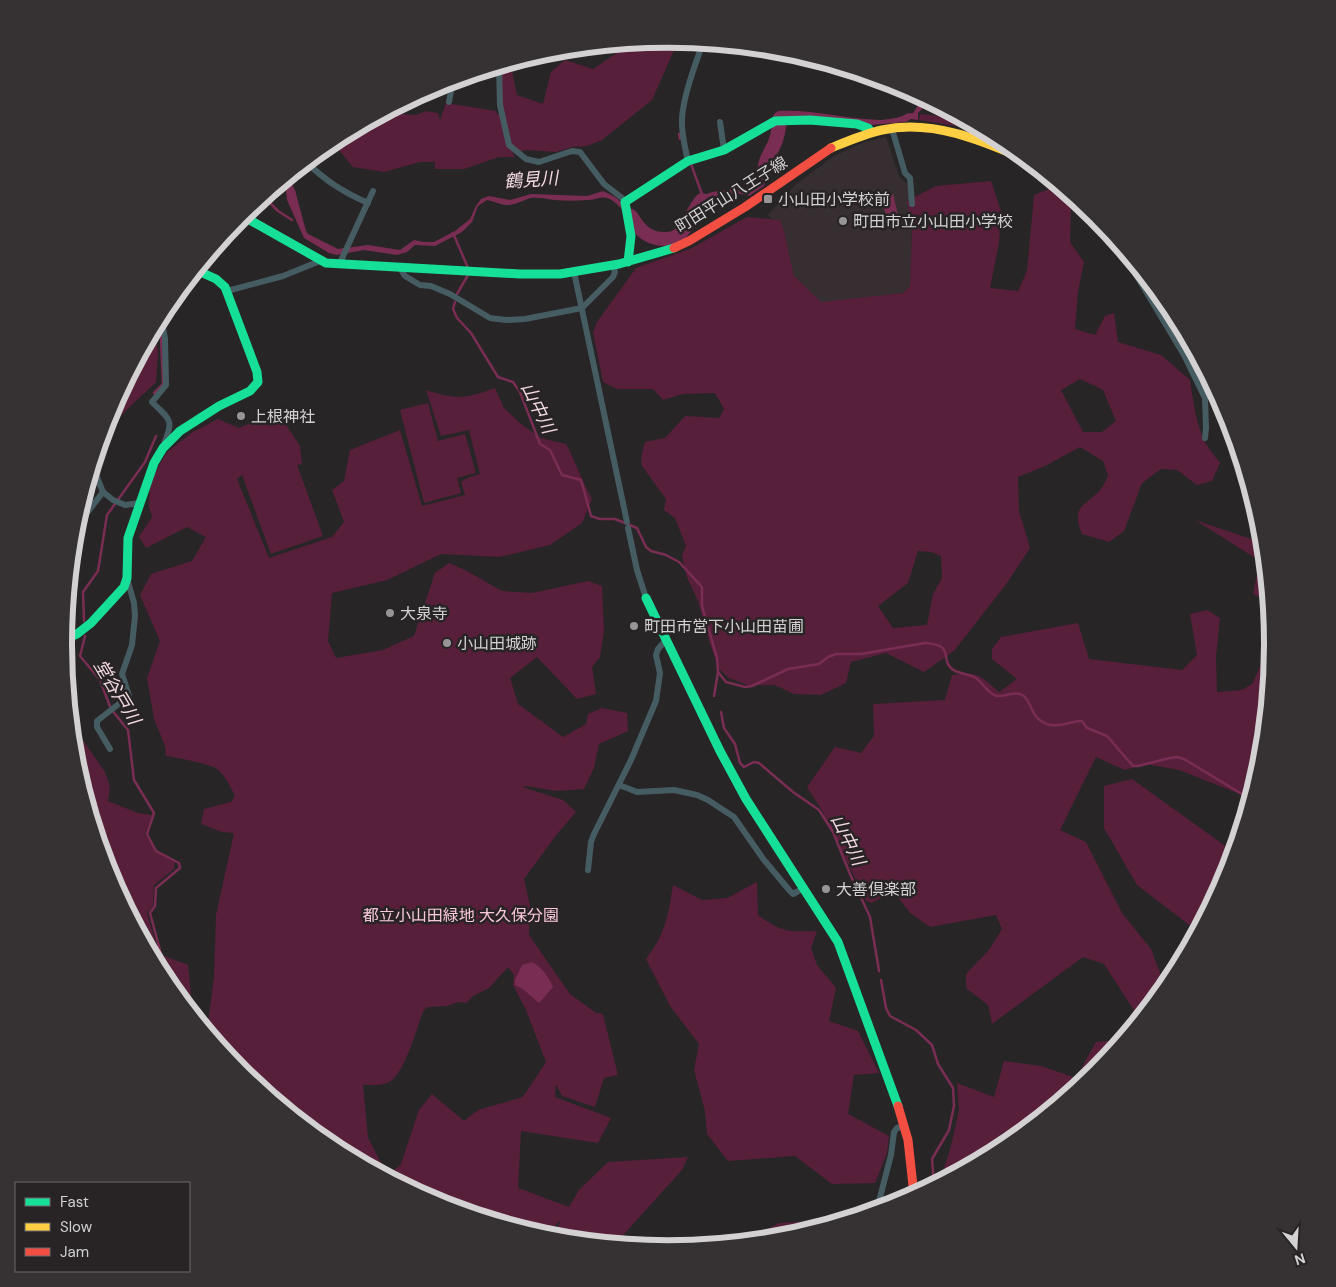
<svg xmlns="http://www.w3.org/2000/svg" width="1336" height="1287" font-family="'DM Sans','Noto Sans JP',sans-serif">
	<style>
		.built { fill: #362e31 }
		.green { fill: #581f3b; fill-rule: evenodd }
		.water { fill: #7a2d52 }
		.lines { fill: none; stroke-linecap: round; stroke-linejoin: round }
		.stream { stroke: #7a2d52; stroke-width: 2.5 }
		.river { stroke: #7a2d52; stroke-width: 14 }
		.street { stroke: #465c63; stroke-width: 6 }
		.fast { stroke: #16e098; stroke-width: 9 }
		.slow { stroke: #ffcf43; stroke-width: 9 }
		.jam { stroke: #f24e42; stroke-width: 9 }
		.poi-dot { fill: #979596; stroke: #282425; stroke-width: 2 }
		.labels { text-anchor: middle; stroke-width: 5; stroke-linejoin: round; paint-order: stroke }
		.street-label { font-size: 16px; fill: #d3d1d2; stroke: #282425 }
		.poi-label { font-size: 16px; fill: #d3d1d2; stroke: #282425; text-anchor: start }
		.park-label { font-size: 16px; fill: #fac8db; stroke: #282425 }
		.water-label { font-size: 18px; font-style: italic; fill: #f1d8e1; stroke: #282425 }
		.rim { fill: none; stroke: #d3d1d2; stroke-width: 6 }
	</style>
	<rect width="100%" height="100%" fill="#272526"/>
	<path class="built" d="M886 137 899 176 908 185 912 227 910 286 903 293 821 303 794 276 784 231 768 215 795 185 834 156 862 143Z"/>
	<g class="green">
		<path d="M668 39H674L675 48 652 100 602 140 587 146 572 147 556 152 527 150 512 153 515 157H499L464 169H435V162H420L384 172 353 167 339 150 328 145 309 160 332 141 385 113 416 115 426 111 438 113 440 120 446 103 496 111 497 114H503L500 66 510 62 517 95 543 104 551 72 565 60 593 69 617 53 622 43Z"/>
		<path d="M920 114 949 117 954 114 993 135 988 138 962 127 919 120Z"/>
		<path d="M991 181 1001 211 999 243 990 288 1018 291 1027 271 1034 195 1056 186 1071 203 1070 242 1084 262 1078 291 1075 329 1095 335 1105 316 1114 313 1118 342 1161 355 1190 380C1193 401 1196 425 1206 444 1210 451 1216 457 1220 463L1212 481 1197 485 1177 470 1161 469 1142 483 1124 531 1109 542 1082 534C1069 502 1089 507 1103 486 1105 482 1107 478 1108 475L1103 461 1080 447 1045 466 1018 477 1019 511 1030 548 1007 583 954 651 924 672 886 653 851 662 846 683 821 695 794 694 775 685H747L729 678 719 669 710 644 698 601 686 575 682 555 686 546 675 518 664 510 666 499 642 466 641 458 645 442 665 438 685 416 719 418 724 409 715 393 683 394 663 400 653 389H617L603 382 593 332 597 322 636 268 690 249 747 217 780 220 784 231 794 276 821 302 903 293 910 286 912 231 907 201 936 186ZM1080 379 1103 390 1116 421 1102 432H1083L1061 390ZM918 551 931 552 941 556 942 578 933 594 927 625 893 628 878 606 908 583Z"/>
		<path d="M154 328 158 352 156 382 119 417 99 452 97 454 109 412Z"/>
		<path d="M495 388 504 408 521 424 541 438 566 444C576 463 582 481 592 499L582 523 550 545 499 557 441 554 387 580 332 593 328 641 336 658 383 650 414 636 435 573 449 563 467 571 502 591 532 593 588 581 602 586 604 631 600 657 592 667 596 694 577 699 537 657 510 678 518 704 563 737 586 724 588 714 602 708 627 713 628 731 599 744 594 768 584 789 556 791 526 786 522 787 563 800 576 812 557 834 524 879 530 905 529 935 570 994 596 1013 603 1014 618 1075 604 1078 595 1107 562 1096 556 1084 555 1097 611 1118 598 1143 521 1131 518 1188 569 1207 579 1190 608 1162 688 1157 682 1170 616 1243 553 1237 561 1220 545 1235 436 1202 332 1146 240 1071 207 1030 214 977 216 915 234 833 222 832 201 824 204 809 231 802 235 796C231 788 225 775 217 769 208 763 178 758 166 756L165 746 154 719 147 678 160 641 140 595 151 574 192 561 206 537 187 527 146 548 139 537 152 517 149 507 150 481 167 452 193 432 218 419 239 428C254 421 266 417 282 419L300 446 302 464 297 465 323 536 271 554 242 475 237 479 269 558 332 537 344 522 332 490 344 481 350 450 400 430 422 506 465 495 461 482 467 478 480 474 469 430 441 436 426 390C457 400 464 399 495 388ZM508 967 514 975 513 985 526 1010 546 1062 523 1097 478 1110 464 1121 432 1094 419 1110 401 1164 388 1176 368 1138 363 1084 365 1085C372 1085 382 1086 389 1082 404 1075 417 1028 423 1011L427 1007 447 1006 458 1002 466 1003 473 996 489 988Z"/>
		<path d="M428 403 438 441 465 434 476 473 457 478 461 493 424 503 400 410Z"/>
		<path d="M1195 520 1263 543 1268 599 1265 600 1253 594 1260 561Z"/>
		<path d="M1207 610 1220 618 1216 657 1217 692 1242 690 1252 684 1265 656 1272 652 1261 762 1250 798 1179 770 1145 764 1125 770 1096 757 1060 830 1086 842 1122 913 1151 949 1165 986 1133 1025 1135 1012 1104 964 1083 957 992 1024 988 1005 966 988V974L989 950 1002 929 996 915 930 927 910 913 894 892 871 903 866 901 823 812 807 787 835 747 861 753 874 736 873 704 945 700 952 675C978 671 981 676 999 692L1017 679 992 659V649L1001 637 1078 623 1089 659 1182 670 1197 655 1190 614Z"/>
		<path d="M71 723 105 772 110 787 108 801 138 813 152 815 145 834 155 851 175 862 174 869 154 885 153 906 147 913 159 954 188 965 191 994 184 1003 165 979 109 875 75 761Z"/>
		<path d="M1132 779 1224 845 1231 860 1227 875 1197 931 1137 885 1104 828V786Z"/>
		<path d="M757 882 758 915C781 932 789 932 817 931L811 948 817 965 836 988 829 1021 858 1031 879 1073 854 1075 848 1114 889 1136 887 1153 875 1183 832 1184 795 1156 728 1161 707 1134 705 1111 694 1070 699 1044 670 1006 646 959C666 933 668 916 673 885L702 900 727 898Z"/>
		<path d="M1121 1040 1095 1071 1004 1146 940 1181 951 1146 959 1110 957 1083 994 1097 1004 1061 1041 1066 1076 1078 1096 1042Z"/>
		<path d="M834 1220 837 1221 786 1237 748 1240 779 1223Z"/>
	</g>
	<g class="water">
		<path d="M906 88 949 111C933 121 916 98 906 88Z"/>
		<path d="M919 104 923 108 918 113V120L911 119 906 122 871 125 854 120 781 124V135L778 144 770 157 764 186 749 196C742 193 734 194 726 195 721 196 713 196 708 198 688 207 687 241 664 244 637 248 629 205 607 198 600 196 595 200 588 200 577 201 565 201 554 200 547 199 538 197 531 198 523 200 514 206 505 205 499 204 493 201 487 200L478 206 472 222 462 232 435 246 415 245 407 252 397 255 364 250 337 255 329 253 304 238 287 200 286 190 283 186 278 185 284 180 290 181 295 190 306 231 308 234 338 249 368 245 400 250 414 240 423 242H434L455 231 470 219 476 206 481 199 489 196 510 200 531 194 587 196 603 191C618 197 627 206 635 219 640 227 642 234 652 239 679 249 686 209 701 197 712 189 733 190 747 189L753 190 760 185 765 158 776 141 778 111C812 109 845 119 880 120 883 120 896 118 899 117 906 116 903 113 913 113Z"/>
		<path d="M893 194 899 219 887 222 882 197Z"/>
		<path d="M532 962C542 967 549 978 553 987L539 1003 523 989 515 985V980L522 965Z"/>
	</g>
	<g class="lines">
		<g class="stream">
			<path d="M687 41 689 50"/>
			<path d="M679 134 680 139"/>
			<path d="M691 164 703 197"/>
			<path d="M264 197 278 211 292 220"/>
			<path d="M453 233 468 268"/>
			<path d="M457 294 468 275"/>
			<path d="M455 302 453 309 457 318 471 333 498 377 513 382 520 392 540 444 550 450 562 475 581 480 591 516 600 519H615L637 528 646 547 651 551 666 555 679 562 702 587V606L717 658 718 672 714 696"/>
			<path d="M154 393 163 384 161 338 158 321"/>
			<path d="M84 621 83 592 98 571 107 515 145 462 156 436"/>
			<path d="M85 636 80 656 100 680 111 709 128 730 134 780 154 813 147 834 156 851 179 863 180 868 156 888 155 906 150 913 161 954 157 964"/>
			<path d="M718 672 726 682 745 687 752 686 788 669 819 664 828 657 836 654H861L925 643C958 645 937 661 955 671 962 674 969 674 976 678 983 683 988 694 997 696 1004 697 1013 692 1020 694 1034 699 1028 721 1051 725 1062 727 1071 721 1082 721L1087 728 1107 736 1133 766H1138L1170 758 1177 757 1184 759 1250 799"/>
			<path d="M721 712 724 728 735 744 740 763 744 767 754 762 759 763 793 792 819 810 833 832 850 874 870 917 879 971"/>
			<path d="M881 980 886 1008 890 1016 916 1030 932 1045 938 1064 953 1088 954 1106 949 1130 932 1159 934 1184"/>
		</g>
		<g class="river">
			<path d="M764 171C766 158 768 157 773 147 778 138 779 128 780 118"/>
			<path d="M631 216C639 230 648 239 665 239 670 239 676 238 680 234 689 225 693 210 702 200"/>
		</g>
		<g class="street">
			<path d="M499 66 500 105 509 145 526 159 539 162 572 151 580 152 604 184 626 201"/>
			<path d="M449 102 453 80"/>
			<path d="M720 122 724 150"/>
			<path d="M892 129 905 173 910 178 912 204"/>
			<path d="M688 161C685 147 681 133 682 118 684 93 695 66 703 42"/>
			<path d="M306 162C326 181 343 192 368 203"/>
			<path d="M1133 261 1138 278 1184 355 1205 398 1206 428 1205 438"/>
			<path d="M339 265 373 191"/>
			<path d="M400 268 405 276 420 285 431 286 450 294 490 318 506 320 525 319 582 308 613 277 615 272 613 266"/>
			<path d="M574 272 627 522"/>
			<path d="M227 291 283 276 320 261"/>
			<path d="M164 444C174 419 171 421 152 402L166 385 165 338 161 318 181 289"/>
			<path d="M91 471 96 475 103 492 113 500 125 505 140 503"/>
			<path d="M78 514 87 513 103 492"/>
			<path d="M628 528 637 570 646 598"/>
			<path d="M110 749 97 727V721L129 696 122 674 132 645 135 616 134 603 127 578"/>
			<path d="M619 785 637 792 674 790 697 795 708 800 734 817 764 860 790 891 793 894 804 888"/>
			<path d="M588 870 591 842 594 834 631 760 656 701 660 673 656 655 658 649 666 640"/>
			<path d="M877 1209 891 1155 894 1132 897 1128 905 1126"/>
		</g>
		<g class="fast">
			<path d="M241 215 326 263 520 274H560L619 264 674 248"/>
			<path d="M628 262 631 236 625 202 688 161 724 150 775 121 810 120 857 124 868 128 871 132"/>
			<path d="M646 598 720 751 746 799 838 942 898 1106"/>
			<path d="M64 640 77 634 91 623 124 587 127 578 128 538 154 463 163 448 180 431 219 406 250 391 258 382 257 372 225 287 216 279 196 270"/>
		</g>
		<path class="slow" d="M831 148C848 141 864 134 882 130 933 119 983 141 1029 161"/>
		<g class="jam">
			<path d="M674 248 689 241 745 207 831 148"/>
			<path d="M898 1106 908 1140 914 1195"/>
		</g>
	</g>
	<g class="poi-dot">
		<rect x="763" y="194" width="10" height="10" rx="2.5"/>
		<circle cx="843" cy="221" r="5"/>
		<circle cx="241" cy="416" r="5"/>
		<circle cx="390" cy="613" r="5"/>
		<circle cx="634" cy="626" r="5"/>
		<circle cx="447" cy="643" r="5"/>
		<circle cx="826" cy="889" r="5"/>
	</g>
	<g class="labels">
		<g class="street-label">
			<text transform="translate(731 194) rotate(-32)" y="6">町田平山八王子線</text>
		</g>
		<g class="poi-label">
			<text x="778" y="205">小山田小学校前</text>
			<text x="853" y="227">町田市立小山田小学校</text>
			<text x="251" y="422">上根神社</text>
			<text x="400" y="619">大泉寺</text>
			<text x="644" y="632">町田市営下小山田苗圃</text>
			<text x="457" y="649">小山田城跡</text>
			<text x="836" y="895">大善倶楽部</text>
		</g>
		<g class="park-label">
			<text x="461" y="921">都立小山田緑地 大久保分園</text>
		</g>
		<g class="water-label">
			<text transform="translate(531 180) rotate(-4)" y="6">鶴見川</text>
			<text transform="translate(538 408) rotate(64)" y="6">山中川</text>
			<text transform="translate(117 692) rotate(59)" y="6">堂谷戸川</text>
			<text transform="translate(848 840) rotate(64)" y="6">山中川</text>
		</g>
	</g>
	<path d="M0 0H1336V1287H0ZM72 644a596 596 0 1 1 1192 0a596 596 0 1 1-1192 0Z" fill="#363233" fill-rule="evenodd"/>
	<path class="rim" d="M72 644a596 596 0 1 1 1192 0a596 596 0 1 1-1192 0Z"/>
	<rect x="15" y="1182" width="175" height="90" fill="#282425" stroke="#6c696a"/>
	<rect x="25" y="1198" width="25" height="8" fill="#16e098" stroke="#6c696a"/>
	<text x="60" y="1207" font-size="15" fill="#d3d1d2">Fast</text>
	<rect x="25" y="1223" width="25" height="8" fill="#ffcf43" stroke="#6c696a"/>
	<text x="60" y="1232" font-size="15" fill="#d3d1d2">Slow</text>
	<rect x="25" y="1248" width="25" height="8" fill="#f24e42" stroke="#6c696a"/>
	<text x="60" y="1257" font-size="15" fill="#d3d1d2">Jam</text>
	<g transform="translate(1296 1247) rotate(162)" stroke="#282425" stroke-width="4" paint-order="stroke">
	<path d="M0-4L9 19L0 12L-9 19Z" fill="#d3d1d2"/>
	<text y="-8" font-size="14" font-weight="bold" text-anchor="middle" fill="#d3d1d2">N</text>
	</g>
</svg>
